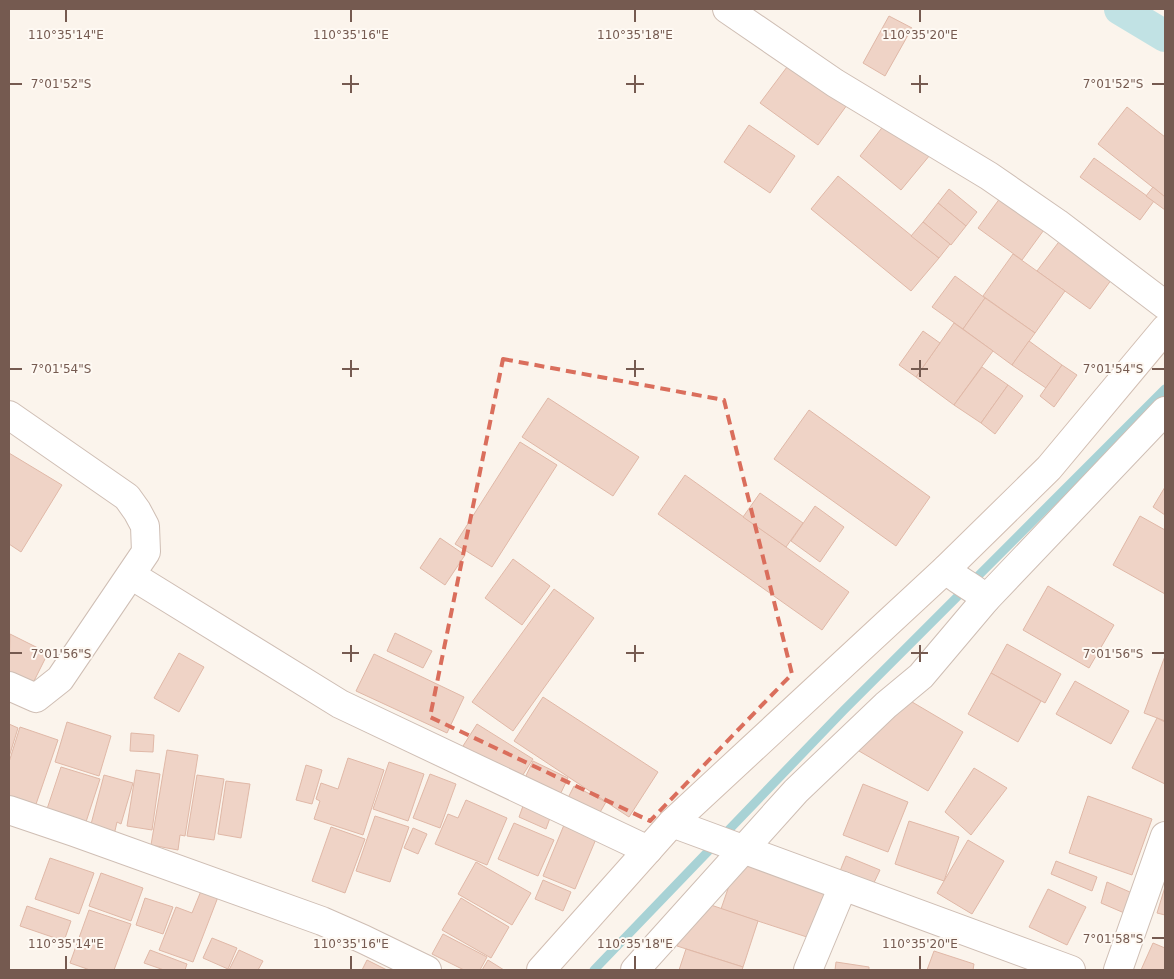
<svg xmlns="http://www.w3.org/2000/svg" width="1174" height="979" font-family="'DejaVu Sans',sans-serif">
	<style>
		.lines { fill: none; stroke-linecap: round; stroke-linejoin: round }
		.stream { stroke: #a8d2d5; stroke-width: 9 }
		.canal { stroke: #c1e2e4; stroke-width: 32 }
		.building { fill: #efd3c6; stroke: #e0b8a7 }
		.street-casing { stroke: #cfbeb4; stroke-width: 30 }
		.secondary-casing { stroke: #d2beb2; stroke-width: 30 }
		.street { stroke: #fff; stroke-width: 28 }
		.secondary { stroke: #fff; stroke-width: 28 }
		.marked { fill: none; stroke: #da6e5c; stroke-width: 4; stroke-dasharray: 10 6; stroke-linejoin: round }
		.ticks { fill: none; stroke: #755a50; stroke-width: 2 }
		.ticks-label { font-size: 12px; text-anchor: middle; fill: #755a50; stroke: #fef9f3; stroke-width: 4; stroke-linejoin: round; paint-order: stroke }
	</style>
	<rect width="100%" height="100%" fill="#fbf4ec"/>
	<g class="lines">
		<path class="stream" d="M594 970 844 710 1165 389"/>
		<path class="canal" d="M1120 9 1165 36"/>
	</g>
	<g class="building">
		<path d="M889 16 912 28 885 76 863 63Z"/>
		<path d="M790 63 847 105 818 145 760 103Z"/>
		<path d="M1127 107 1165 137V197L1098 144Z"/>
		<path d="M888 120 930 155 901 190 860 156Z"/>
		<path d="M749 125 795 156 770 193 724 162Z"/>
		<path d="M1094 158 1154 201 1140 220 1080 177Z"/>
		<path d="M838 176 939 258 911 291 811 209Z"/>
		<path d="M1153 187 1165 197V210L1146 196Z"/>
		<path d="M949 189 977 212 966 226 938 203Z"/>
		<path d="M1006 190 1049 223 1022 260 978 228Z"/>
		<path d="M938 203 966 226 951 245 923 222Z"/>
		<path d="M923 222 950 244 939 258 911 236Z"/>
		<path d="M1064 235 1117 272 1090 309 1037 271Z"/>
		<path d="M1013 254 1065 291 1035 333 983 296Z"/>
		<path d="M955 276 985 298 963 329 932 307Z"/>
		<path d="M985 298 1035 333 1012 365 963 329Z"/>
		<path d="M954 323 993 351 954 405 916 377Z"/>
		<path d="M923 331 940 343 916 377 899 365Z"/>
		<path d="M1029 341 1062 365 1046 388 1012 365Z"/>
		<path d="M1062 365 1077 375 1054 407 1040 396Z"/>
		<path d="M982 367 1008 385 981 423 954 405Z"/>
		<path d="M1008 385 1023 396 995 434 981 423Z"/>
		<path d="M548 398 639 457 613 496 522 437Z"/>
		<path d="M809 410 930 497 896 546 774 459Z"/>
		<path d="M520 442 557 465 492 567 455 544Z"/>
		<path d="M9 453 62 485 21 552 9 544Z"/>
		<path d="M685 475 849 592 822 630 658 514Z"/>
		<path d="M1165 487V515L1153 507Z"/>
		<path d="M760 493 803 523 786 547 743 517Z"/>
		<path d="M815 506 844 527 820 562 791 541Z"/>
		<path d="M1140 516 1165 530V594L1113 565Z"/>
		<path d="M440 538 465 555 445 585 420 568Z"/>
		<path d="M513 559 550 586 522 625 485 598Z"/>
		<path d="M1048 586 1114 625 1089 668 1023 630Z"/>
		<path d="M554 589 594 618 513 731 472 702Z"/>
		<path d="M395 633 432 651 423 668 387 651Z"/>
		<path d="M10 634 48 653 29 691 9 680Z"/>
		<path d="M1007 644 1061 674 1045 703 991 673Z"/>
		<path d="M179 653 204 667 179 712 154 698Z"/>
		<path d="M374 654 464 697 447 733 356 691Z"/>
		<path d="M1165 656V721L1144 713Z"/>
		<path d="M991 673 1041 701 1018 742 968 714Z"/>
		<path d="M1075 681 1129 711 1111 744 1056 714Z"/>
		<path d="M543 697 658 772 629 817 514 741Z"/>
		<path d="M907 699 963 732 928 791 859 751 869 734Z"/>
		<path d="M1157 718 1165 722V784L1132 768Z"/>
		<path d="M67 722 111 736 99 776 55 762Z"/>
		<path d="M9 724 18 728 9 757Z"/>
		<path d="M477 724 533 759 519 781 463 746Z"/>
		<path d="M20 727 58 740 34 810 9 802V762Z"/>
		<path d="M131 733 154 735 153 752 130 751Z"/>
		<path d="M167 750 198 755 185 836 180 835 178 850 151 845Z"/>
		<path d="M348 758 384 770 363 835 314 819 320 801 316 799 321 783 338 789Z"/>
		<path d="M533 761 568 778 558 799 523 782Z"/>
		<path d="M389 762 424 774 408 821 373 809Z"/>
		<path d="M306 765 322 770 312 804 296 800Z"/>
		<path d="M61 767 100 779 84 828 45 815Z"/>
		<path d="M974 768 1007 788 971 835 945 812Z"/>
		<path d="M136 770 160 774 152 830 127 826Z"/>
		<path d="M430 774 456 784 440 828 413 818Z"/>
		<path d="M104 775 133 783 121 824 117 822 114 835 90 828Z"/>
		<path d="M197 775 224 779 214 840 187 836Z"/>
		<path d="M226 781 250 784 241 838 218 834Z"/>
		<path d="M863 784 908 802 888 852 843 835Z"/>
		<path d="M574 786 606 802 599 814 568 798Z"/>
		<path d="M1088 796 1152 819 1132 875 1069 853Z"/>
		<path d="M466 800 507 818 487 865 435 844 448 814 458 818Z"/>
		<path d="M523 806 550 818 546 829 519 817Z"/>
		<path d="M375 816 409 827 390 882 356 871Z"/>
		<path d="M909 821 959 837 944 881 895 864Z"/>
		<path d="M514 823 554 840 538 876 498 859Z"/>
		<path d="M564 825 596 839 575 889 543 876Z"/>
		<path d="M331 827 365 839 345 893 312 881Z"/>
		<path d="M413 828 427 834 418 854 404 848Z"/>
		<path d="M968 840 1004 861 972 914 937 893Z"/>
		<path d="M846 856 880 870 871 889 838 876Z"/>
		<path d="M50 858 94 873 79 914 35 899Z"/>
		<path d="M1056 861 1097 877 1092 891 1051 874Z"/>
		<path d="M476 862 531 893 512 925 458 894Z"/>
		<path d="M750 864 828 894 813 939 721 909 732 877 742 866Z"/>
		<path d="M101 873 143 888 131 921 89 906Z"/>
		<path d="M543 880 571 892 563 911 535 899Z"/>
		<path d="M1107 882 1139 896 1129 915 1101 903Z"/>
		<path d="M1165 887V915L1157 913Z"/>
		<path d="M1048 889 1086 907 1067 945 1029 927Z"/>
		<path d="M201 891 218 897 193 962 159 950 176 907 192 913Z"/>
		<path d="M145 898 173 907 163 934 136 925Z"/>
		<path d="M461 898 509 927 491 958 442 930Z"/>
		<path d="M708 904 758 921 743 967 677 946 682 933Z"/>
		<path d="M27 906 71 921 64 941 20 926Z"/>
		<path d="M89 910 131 924 114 970H90L70 963Z"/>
		<path d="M443 934 487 957 480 970H464L432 954Z"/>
		<path d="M212 938 237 948 228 969 203 958Z"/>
		<path d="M1153 943 1165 948V970H1141Z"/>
		<path d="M686 949 743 967 742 970H679Z"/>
		<path d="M150 950 187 964 185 970H164L144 963Z"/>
		<path d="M239 950 263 961 258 970H229Z"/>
		<path d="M934 951 974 964 973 970H927Z"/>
		<path d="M367 960 387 970H362Z"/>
		<path d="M488 960 504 970H482Z"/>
		<path d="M836 962 869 967V970H835Z"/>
	</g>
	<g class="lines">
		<g class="street-casing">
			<g id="street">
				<path d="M727 9 835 83 989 176 1057 223 1165 305"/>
				<path d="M9 415 127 497 137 511 145 526 146 552 60 679 36 698 9 686"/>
				<path d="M131 575 340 704 648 850"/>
				<path d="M986 599 1165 411"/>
				<path d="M9 810 74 832 322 921 363 939 427 970"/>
				<path d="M672 823 1071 970"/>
				<path d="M635 970 796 791 886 705 921 676 986 599C974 587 957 581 946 569"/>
				<path d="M808 970 843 886"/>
				<path d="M1118 970 1165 836"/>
			</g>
		</g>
		<g class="secondary-casing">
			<path id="secondary" d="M541 970 672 823 946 569 1049 468 1165 329"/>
		</g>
		<use href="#street" class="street"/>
		<use href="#secondary" class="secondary"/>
	</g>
	<path class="marked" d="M503 359 724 400 792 674 650 821 430 717Z"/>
	<path class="ticks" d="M66 10V22M351 10V22M635 10V22M920 10V22M351 75V93M635 75V93M920 75V93M10 84H22M342 84H359M626 84H644M911 84H928M1152 84H1164M351 360V377M635 360V377M920 360V377M10 369H22M342 369H359M626 369H644M911 369H928M1152 369H1164M351 645V662M635 645V662M920 645V662M10 653H22M342 653H359M626 653H644M911 653H928M1152 653H1164M1152 938H1164M66 956V969M351 956V969M635 956V969M920 956V969"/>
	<g class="ticks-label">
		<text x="66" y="39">110°35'14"E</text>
		<text x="351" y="39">110°35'16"E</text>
		<text x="635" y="39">110°35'18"E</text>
		<text x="920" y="39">110°35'20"E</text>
		<text x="61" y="88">7°01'52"S</text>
		<text x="1113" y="88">7°01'52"S</text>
		<text x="61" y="373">7°01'54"S</text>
		<text x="1113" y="373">7°01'54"S</text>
		<text x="61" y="658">7°01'56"S</text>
		<text x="1113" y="658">7°01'56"S</text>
		<text x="1113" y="943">7°01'58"S</text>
		<text x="66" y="948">110°35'14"E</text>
		<text x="351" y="948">110°35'16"E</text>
		<text x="635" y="948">110°35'18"E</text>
		<text x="920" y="948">110°35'20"E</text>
	</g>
	<rect width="1174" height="979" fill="none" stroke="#755a50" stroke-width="20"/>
</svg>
